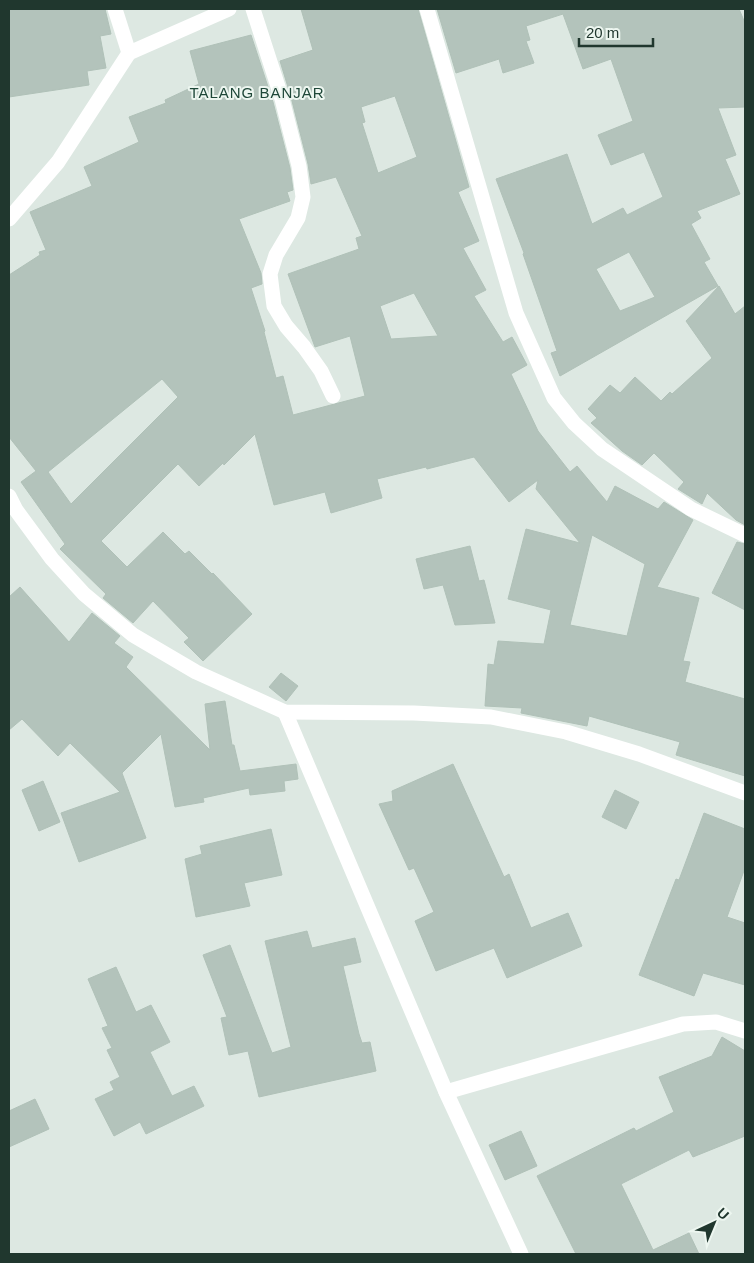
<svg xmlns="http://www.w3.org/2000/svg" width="754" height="1263" font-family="Helvetica,sans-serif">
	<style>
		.building { fill: #b3c3bb; stroke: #b0c1b8; fill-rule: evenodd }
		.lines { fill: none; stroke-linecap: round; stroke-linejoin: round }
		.minor { stroke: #fff; stroke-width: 15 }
		.tertiary { stroke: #fff; stroke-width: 15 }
		.labels { text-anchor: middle; stroke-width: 4; stroke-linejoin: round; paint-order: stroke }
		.quarter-label { font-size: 15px; letter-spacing: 1px; fill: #1e4738; stroke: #edf6f0 }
	</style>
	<rect width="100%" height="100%" fill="#dde8e2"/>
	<g class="building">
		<path d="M9 9H105L111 34 100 36 106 68 87 71 89 85 9 97Z"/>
		<path d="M301 9H418L469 187 458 192 479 241 463 248 486 290 474 296 503 342 512 337 527 365 511 374 538 431 570 472 577 466 607 502 615 486 658 509 664 502 693 520 657 587 699 598 683 661 690 662 685 682 745 699V776L676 755 680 742 589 716 587 726 521 713 522 708 485 706 488 664 494 665 498 641 544 644 551 610 508 599 526 529 580 543 536 489 538 480 509 502 474 457 427 469 426 467 377 479 382 498 331 513 325 492 274 505 255 434 224 465 223 463 199 486 178 464 101 541 127 567 163 532 185 554 189 551 212 574 213 573 252 614 203 661 184 642 189 638 153 601 133 623 103 598 106 594 60 549 65 544 21 482 36 471 9 437V275L40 255 39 252 46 250 30 212 92 186 84 167 139 142 129 117 166 103 165 100 199 84 190 51 251 35 273 102 290 168 293 190 287 192 290 201 239 219 261 273 262 284 251 288 265 331 264 332 276 378 283 376 293 415 365 396 350 336 315 347 288 274 359 249 356 238 362 236 336 177 311 184 308 164 291 97 280 61 313 50ZM395 96 417 157 378 173 362 123 365 122 361 107ZM414 293 438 336 391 339 380 306ZM162 379 178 397 71 504 48 472ZM592 535 645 564 627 636 570 625Z"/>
		<path d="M437 9H739L745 23V107L718 108 736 155 725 159 740 194 697 211 701 218 691 224 710 259 704 262 718 286 560 376 551 353 557 351 523 254 524 253 496 179 567 154 592 224 623 208 627 215 663 197 644 152 611 165 598 135 633 121 611 59 583 69 563 14 526 26 530 40 526 41 534 63 503 73 499 59 456 73ZM629 252 655 297 620 311 596 269Z"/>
		<path d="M719 286 735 314 745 306V525L736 520 707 493 702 504 678 489 684 482 654 453 642 465 622 451 591 423 597 418 588 409 610 385 620 393 635 377 661 401 670 392 672 394 712 358 686 321Z"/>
		<path d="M737 542 745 544V610L712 593Z"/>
		<path d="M470 546 479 581 484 580 495 623 455 625 443 585 424 589 416 559Z"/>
		<path d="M20 587 69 642 92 613 120 636 114 643 133 657 126 667 210 750 205 704 225 701 232 745H234L240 771 296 764 298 779 284 781 285 791 250 795 249 788 203 798 204 802 175 807 161 734 122 773 146 838 79 862 61 813 120 792 70 743 58 756 22 719 9 730V597Z"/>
		<path d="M281 673 298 686 286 701 269 687Z"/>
		<path d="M453 764 504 877 509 874 531 928 568 913 582 946 507 978 494 948 436 971 415 921 434 912 414 868 409 870 379 804 393 801 392 791Z"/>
		<path d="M43 781 60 822 39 831 22 790Z"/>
		<path d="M615 790 639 802 626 829 602 817Z"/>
		<path d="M704 813 745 829V868L727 917 745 923V985L703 973 694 996 639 975 676 879 679 880Z"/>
		<path d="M271 829 282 875 244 883 250 906 196 917 185 859 202 854 200 846Z"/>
		<path d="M307 931 312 948 355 938 361 962 343 966 359 1034 362 1043 370 1042 376 1071 259 1097 248 1051 229 1055 221 1018 227 1017 203 955 230 945 272 1053 291 1047 265 941Z"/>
		<path d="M116 967 136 1012 151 1005 170 1042 150 1052 172 1096 194 1086 204 1106 146 1134 140 1122 114 1136 95 1099 114 1090 110 1082 120 1077 107 1050 112 1048 102 1028 108 1026 88 979Z"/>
		<path d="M722 1037 745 1051V1136L693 1157 689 1150 621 1184 653 1250 689 1233 699 1254H576L537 1176 634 1128 636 1131 674 1112 659 1077 712 1056Z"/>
		<path d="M35 1099 49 1129 9 1147V1111Z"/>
		<path d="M521 1131 537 1166 505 1180 489 1145Z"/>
	</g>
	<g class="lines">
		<g class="minor">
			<path d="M115 9 129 53"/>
			<path d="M253 9 282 99 299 166 303 197 298 218 276 255 270 274 274 306 286 326 304 347 321 371 333 396"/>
			<path d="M427 9 516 313 554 398 574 423 602 449 691 509 745 535"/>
			<path d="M9 219 58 162 129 53 229 9"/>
			<path d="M285 712 446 1092 521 1254"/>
			<path d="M446 1092 683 1024 716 1022 745 1031"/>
		</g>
		<path class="tertiary" d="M9 496 16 510 52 559 84 594 133 635 196 672 285 712 414 713 491 717 566 732 639 754 745 793"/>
	</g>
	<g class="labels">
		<g class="quarter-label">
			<text x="257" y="98">TALANG BANJAR</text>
		</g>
	</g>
	<rect width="754" height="1263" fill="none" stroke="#20372e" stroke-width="20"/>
	<g transform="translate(714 1223) rotate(44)" stroke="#edf6f0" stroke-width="4" paint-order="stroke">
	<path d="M0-4L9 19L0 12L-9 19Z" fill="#20372e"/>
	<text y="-8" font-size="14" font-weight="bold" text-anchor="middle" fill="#20372e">U</text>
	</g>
	<path d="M579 38v8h74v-8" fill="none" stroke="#20372e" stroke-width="2.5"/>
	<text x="586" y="38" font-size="15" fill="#20372e" stroke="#edf6f0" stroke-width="4" paint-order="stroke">20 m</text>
</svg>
